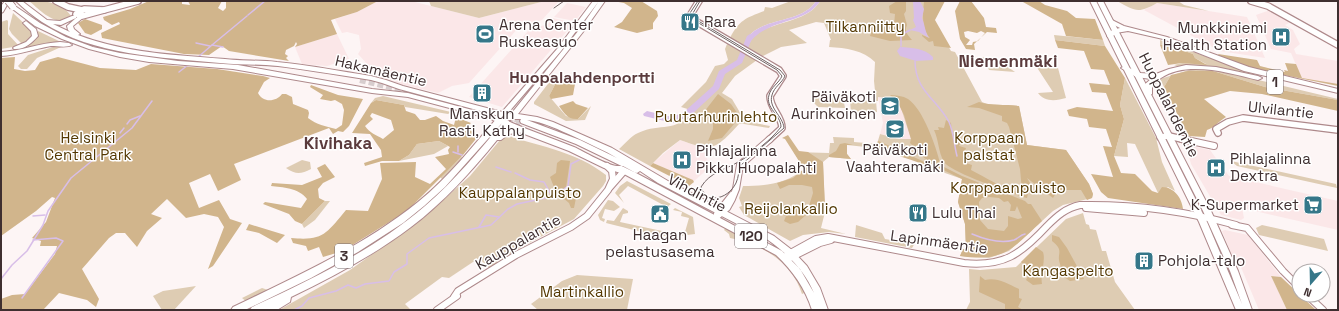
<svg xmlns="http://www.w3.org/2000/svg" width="1339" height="311" font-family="'Space Grotesk',sans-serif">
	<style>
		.built { fill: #fbe7e8 }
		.green { fill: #deccb3 }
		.forest { fill: #d1b58c; fill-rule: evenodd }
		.water { fill: #d8bee8 }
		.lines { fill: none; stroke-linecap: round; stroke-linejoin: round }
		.stream { stroke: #d8bee8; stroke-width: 1.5 }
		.river { fill: #d8bee8; fill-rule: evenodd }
		.primary-tunnel { stroke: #d7cdce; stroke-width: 6; stroke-dasharray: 6 3; stroke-linecap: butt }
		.secondary-far1-casing { stroke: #ae898b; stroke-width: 8 }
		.secondary-casing { stroke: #ae898b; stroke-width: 8 }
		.primary-casing { stroke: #ae898b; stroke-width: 2 }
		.highway-casing { stroke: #ae898b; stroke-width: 2 }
		.secondary-far1 { stroke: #fff; stroke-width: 5.5 }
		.secondary { stroke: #fff; stroke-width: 6 }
		.primary { fill: #fff; fill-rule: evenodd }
		.highway { fill: #fff; fill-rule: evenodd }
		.tram { stroke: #726465; stroke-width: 1 }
		.primary-bridge-casing { stroke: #ae898b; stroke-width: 8; stroke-linecap: butt }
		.primary-bridge { stroke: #fff; stroke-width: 6 }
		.labels { text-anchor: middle; stroke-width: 3; stroke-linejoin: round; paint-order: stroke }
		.shield { fill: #fff; stroke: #796d6e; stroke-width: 1 }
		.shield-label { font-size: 14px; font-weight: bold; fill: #3f2f30 }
		.poi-label { font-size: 15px; fill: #3f2f30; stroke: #fff; text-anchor: start }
		.park-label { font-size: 15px; fill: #543802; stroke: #fff }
		.street-label { font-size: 15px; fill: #3f2f30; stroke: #fff }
		.neighbourhood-label { font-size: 16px; font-weight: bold; fill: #5b3b3d; stroke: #fff }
		.quarter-label { font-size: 17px; font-weight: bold; fill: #5b3b3d; stroke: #fff }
	</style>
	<rect width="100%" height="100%" fill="#fdf5f5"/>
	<g class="built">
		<path d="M378 1H411L479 18 545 1H559L542 20 520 26 469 83 452 86 438 93 401 84 378 76 358 54 361 49 359 35 347 32 342 33 335 19 357 12Z"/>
		<path d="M567 3 586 7 575 21 554 17Z"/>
		<path d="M1157 3 1247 17 1265 58 1220 51 1144 10Z"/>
		<path d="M1270 10 1291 22 1285 25 1293 30 1300 44 1294 49 1296 54 1338 61V85L1302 79 1291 53 1271 49 1256 15Z"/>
		<path d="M553 18 574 23 502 107 469 97 529 30 548 24Z"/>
		<path d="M337 34 349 59 327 66 302 64 295 47Z"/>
		<path d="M878 97 899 99 911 139H899L880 134 883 123Z"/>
		<path d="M680 140 703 148 710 167 694 181 653 163Z"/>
		<path d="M1186 145 1210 150 1229 176 1338 201V230L1242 208 1244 218 1241 220 1221 215 1191 164Z"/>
		<path d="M1225 230 1248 235 1281 277 1271 276 1287 310H1259L1240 265 1234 260 1222 231Z"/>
	</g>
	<g class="green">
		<path d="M29 1C44 1 61 1 71 16 58 30 39 9 29 1Z"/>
		<path d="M429 1H545L479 18 431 6Z"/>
		<path d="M791 1H816C801 26 754 15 744 45L730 38C739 20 746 18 764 11L765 7 772 8Z"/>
		<path d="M820 1H943L933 20 951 51 955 52 982 102 987 104 1019 106 1027 145 1066 150 1089 184 1093 194 1092 198 1063 205 1053 211 1009 251 989 258 960 256 963 249 966 250 965 224 958 202 962 179 945 173 935 165 875 148 847 145V154L851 159 829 157 823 162 825 212 821 228 846 234 829 232 803 235 790 241 744 215 739 207 742 206 739 198 743 186C766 186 786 184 804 169L794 152 829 153 830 143H834L833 137 854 138V142L877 144 880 134 899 139H911L898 99 878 97V101H876L877 112 861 111 851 113 850 100 876 101 874 81 875 62C863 50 846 48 829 47L830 40H831L824 23 816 22 789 30 807 43 781 47 763 56 747 47C750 43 752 37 756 34 775 21 808 22 820 1Z"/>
		<path d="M1117 1H1178L1184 5 1209 11 1157 3C1138 14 1135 11 1117 1Z"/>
		<path d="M13 13 31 30 33 34 31 39 22 44 12 34 9 29Z"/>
		<path d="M7 20 8 21V34L19 46 1 49V22Z"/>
		<path d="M38 31 61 42 28 48V45L37 35Z"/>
		<path d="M1054 35 1103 40 1105 46 1055 40Z"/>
		<path d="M1160 40 1257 75V76L1214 67H1179L1174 65 1182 63 1206 64 1195 58 1193 54 1165 44 1160 45Z"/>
		<path d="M727 44 757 60 735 76 722 93 732 99 745 121 770 126 769 128 744 124H739C715 150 713 152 680 140L663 153 650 166 619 149C625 144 631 136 638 133 662 122 674 134 694 111L681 107 706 82 715 66 724 64 728 60 725 49Z"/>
		<path d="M53 47H61L37 58 27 69H21L18 66 28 55Z"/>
		<path d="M982 57 1002 63 1015 72 989 70Z"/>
		<path d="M1036 66 1058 68 1066 98C1056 101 1044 102 1038 93L1053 92Z"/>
		<path d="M1206 69 1225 72 1338 99V100L1265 87 1213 71 1171 75 1164 87 1160 79 1189 70Z"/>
		<path d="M554 76 559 77 549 96 566 116 578 119 591 106 585 120 566 121 534 104V102Z"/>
		<path d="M1125 78 1156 138 1162 162 1175 191 1168 187 1158 193 1135 144 1127 143 1128 157 1114 156 1124 119 1120 105Z"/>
		<path d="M383 96 451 112 448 114 405 107 404 105 376 100 371 103 375 98Z"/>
		<path d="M819 97H843L845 108 818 107 813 102 815 98Z"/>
		<path d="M509 136C542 147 577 152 606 175V181L603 186 574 219 518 249 489 268 479 258 449 278 442 277 405 304 411 310H279L350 270 423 218 470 176 500 140Z"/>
		<path d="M439 141 448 146 434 154 399 161 409 155 417 144Z"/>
		<path d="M461 157 463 158C448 174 435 190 418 204 368 246 305 272 247 302L242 298 262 288 268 290C330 262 393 227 442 179L440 177Z"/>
		<path d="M302 160 310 162 311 169C301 174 296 175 286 168Z"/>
		<path d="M1231 161 1336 184 1337 188 1237 166Z"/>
		<path d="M627 181 671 204 667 207 628 186 619 195 624 203 615 193 620 186Z"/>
		<path d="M448 182C447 188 434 198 428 203 376 249 314 277 252 308L251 305 326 269Z"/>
		<path d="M608 200 613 201 620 207 614 211 605 209 602 218 605 219 604 222 600 220 598 215Z"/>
		<path d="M325 201H330L315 220 304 228 302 224Z"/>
		<path d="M623 208 628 211V213L623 214 620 222 676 234V237L654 235 606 223 607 220 614 221Z"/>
		<path d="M675 208 693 217 695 234 679 236 680 231 685 232 689 218 681 216 682 212 673 210Z"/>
		<path d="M1083 213 1086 224 1089 225 1090 229 1096 230 1102 251H1106L1115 282 1135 310H966L970 302 969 269 980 270 1016 267 1066 219Z"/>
		<path d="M856 225 882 233 885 239 903 242 908 247 913 244 909 241 915 243 912 248 855 237Z"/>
		<path d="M1262 225 1324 239 1328 251 1259 235 1256 228Z"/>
		<path d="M726 227 772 252 789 265 807 292 802 294C792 262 762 244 730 238L729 234 724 230Z"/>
		<path d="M577 275 633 279 627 310H538L531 304 562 281Z"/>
		<path d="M196 286 174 310H162L153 296 163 291Z"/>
	</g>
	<g class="forest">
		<path d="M149 1H182V4L190 5 188 1H222L218 8 223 11 226 8V1H378L357 12 331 20 337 34 295 47 297 44 296 42 294 46 286 50 285 54 288 56 286 58 289 61 229 51 222 46 209 55 184 54 102 38 101 33 120 24 119 22 112 25 104 20 103 17 130 9Z"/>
		<path d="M613 1H641L657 11 658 16 653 23V29L637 33 614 27 622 22 632 8 624 3Z"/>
		<path d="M897 1H906V11L904 14 907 25C904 32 908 35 912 40L890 41 870 36 871 33 870 29 873 27H881L894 25 895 14 890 13 889 6Z"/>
		<path d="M924 1H945L935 20 951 48 934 46 933 41 929 42 922 36V35L930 38C921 29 923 13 924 1Z"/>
		<path d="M960 1H971L984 18 986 27 996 28 997 33 987 32 974 44 975 50 966 49 960 39 955 11ZM968 31 977 33 981 31 985 33 978 41 973 42 972 45H966L970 40 965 37 964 32Z"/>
		<path d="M1014 1H1039L1045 5 1067 11 1076 18 1095 19 1103 40 1066 36 1062 24 1023 2Z"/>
		<path d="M85 19 102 25V29L91 35 85 33 78 23Z"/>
		<path d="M1055 40 1105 46 1125 78 1120 105 1124 119 1114 156 1121 173 1135 174 1152 191 1158 193 1162 187C1174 187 1182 198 1183 209L1108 198 1101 192 1091 174 1113 177 1103 146 1112 147 1106 129 1089 127 1087 119 1069 116 1067 110 1077 107 1113 111 1106 93 1092 92 1089 83 1110 85 1104 70 1091 69 1084 51 1058 48Z"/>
		<path d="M1165 44 1193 54 1195 58 1207 65 1182 63 1168 65 1160 45Z"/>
		<path d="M1218 54 1257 60 1260 66 1285 72 1284 70 1288 71 1285 63 1296 64 1302 78 1338 84V86L1259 70 1220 57Z"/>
		<path d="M15 57 14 69 25 71 35 70 40 62 58 57 100 68 136 70 151 64 217 69 263 76 270 78 264 82 258 93C263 103 276 102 282 94H286L292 97 293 104 308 110 309 113 308 118C317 125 325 126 336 129L342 125 344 110 342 104 335 100 331 101 320 99 323 95 310 87 311 85 338 95 363 99 349 126 343 132 338 131 333 134 329 128 234 164 241 180 218 191 210 174 189 183 199 208 219 200 230 219 242 223 213 266 208 269 224 227 218 217 204 214 186 218 167 199 151 214 162 218 147 231 137 247 125 233H116L109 238 82 269 99 299 96 307 87 300 59 293 43 310H1V299L12 295 25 294 55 254 57 246H40L41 241 32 238 46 222 55 198 52 197 36 211 1 236V58Z"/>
		<path d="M1188 71H1213L1265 87 1338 100V111L1262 94 1230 91 1204 99 1226 117C1219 121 1214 128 1207 130L1205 137 1188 136 1164 87 1171 75Z"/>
		<path d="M559 77 573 79 575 84 573 95 551 99 549 96Z"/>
		<path d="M718 94 731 104 740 117 722 138 708 141 713 129V120L704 112Z"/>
		<path d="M890 95C896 95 903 96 908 99 923 109 936 146 940 163L937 165 924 160 926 159C919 155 916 148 910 143L911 139 904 115 898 103Z"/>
		<path d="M376 100 404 105 406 111 415 114 420 120H425L436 116 443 121 454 125 456 117 471 123 467 127 459 128 461 132 470 130 479 135 463 155 407 211 343 251 323 257 319 247 308 251 306 246 293 243 291 238C323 241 326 234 346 210L368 211 382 179 380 163 416 162 415 177 430 184 446 169 435 157 449 154 448 150 450 147 439 141 417 144 409 155 399 161H382L365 166 364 163 382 157 381 150 370 134 352 133 371 103ZM372 113 391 120 394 130 383 139C376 135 370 133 365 126L373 119 370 116Z"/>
		<path d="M573 101 576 104 588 108 578 119C568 120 564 113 559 106Z"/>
		<path d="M979 102C992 106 1005 104 1019 106L1027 145 1066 150 1089 184 1093 194 1092 198 1087 200 1081 190H1058L1053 198 1027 178 1030 183 1027 198 1023 197C1009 192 950 172 944 162 938 151 939 141 934 130H939L938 127 944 128 946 120 951 123 952 134 955 135 954 139 961 142 959 146 966 148 963 157 966 163 972 165 971 170C987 178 1003 189 1021 193L1022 191 1020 169 1009 127 1007 123 1002 121V116L979 108 967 107Z"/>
		<path d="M788 135 799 151 808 152 823 162 825 206 814 208 798 222 790 224 784 221 786 216 773 211 774 208 786 207 794 210 809 206 813 193 812 187 802 185H789L780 189 777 183 793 178 804 169 785 139 782 138Z"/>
		<path d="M878 141 881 142 929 164 927 165C906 159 886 150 865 148L877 144Z"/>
		<path d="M845 143 853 145H847V154L851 159 829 157V155L836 151 840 144Z"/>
		<path d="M561 160 570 161 566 188 570 191 571 197 576 198 574 208H571L569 203 556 192 550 177 556 173 557 163Z"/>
		<path d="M653 163 693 180 694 182 689 186 650 166Z"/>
		<path d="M325 164 335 177 323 183 318 189 319 198 325 201 302 224 295 221 289 214 263 204 265 202 301 208 307 199C299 188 282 187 271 186L272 183 302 185 322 177 317 168Z"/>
		<path d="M940 166H942L962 176 1025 201 1028 204H1031L1042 221C1011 250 1004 262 960 256L963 249 966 250 965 224 958 202 962 179 939 168ZM989 197 999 198 1004 202 1008 201 1011 205 1010 211H1015L1017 206 1022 218 1018 219 1008 216V226L1004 231 988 229 980 220 979 202 982 198Z"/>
		<path d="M249 224 285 235 277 243 259 233 246 230Z"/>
		<path d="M1052 235 1059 237 1067 248 1084 279 1070 281 1064 277C1063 273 1061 269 1060 264 1056 253 1065 251 1052 241Z"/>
		<path d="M1036 247 1043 252C1046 261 1040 273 1042 284L1033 285 1026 280 1029 274 1026 266 1021 262Z"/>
		<path d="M980 276 985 280C997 277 1008 284 1019 289V298L1022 299 1018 307 1023 310H1005V304L979 292Z"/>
		<path d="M1271 276 1281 277 1316 310H1287Z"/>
	</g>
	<g class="water">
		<path d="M816 1H820C805 26 764 17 747 47L744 45C754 15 801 26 816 1Z"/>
		<path d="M913 1H920L924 9 922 18C925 25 925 32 929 38L919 32 910 30 916 27 913 20 914 18Z"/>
		<path d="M900 47C913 48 924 48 933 57V60L916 61 900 56 897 51Z"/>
	</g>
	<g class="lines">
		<g class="stream">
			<path d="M248 15 265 1"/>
			<path d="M196 43 210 46"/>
			<path d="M901 46V35L910 30"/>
			<path d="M223 47 212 45 247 16"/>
			<path d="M197 58 212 45"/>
			<path d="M915 61C915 91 937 99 949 122 954 133 954 145 957 156"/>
			<path d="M179 72 188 65"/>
			<path d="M127 124 130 120 140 116"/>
			<path d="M120 133 124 128"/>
			<path d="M458 146V152"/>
			<path d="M453 152 462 155"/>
			<path d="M496 167 511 172"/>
			<path d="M515 173 530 180 544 182 552 196"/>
			<path d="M559 193 568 186 571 164 579 160"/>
			<path d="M33 216 45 215"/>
			<path d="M479 227 486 215 499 217"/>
			<path d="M972 234C984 239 1001 244 1014 240 1019 238 1020 235 1025 234"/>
			<path d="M1 279 12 265 27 251 43 225 48 211 71 178 132 128 152 101"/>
			<path d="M22 298 63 241 56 238 33 240"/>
			<path d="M294 310 302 306 309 298 336 291 348 285 356 288 365 284 389 281 394 272 407 264V254L429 238 491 225 508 209 517 204 555 196"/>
		</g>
		<path class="river" d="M750 34 753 36 742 63 725 74 719 89 690 116 673 123 644 116 643 114 647 111 672 117 684 112 713 86 719 71 737 60 747 36Z"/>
		<g class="primary-tunnel">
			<path d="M360 80 407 91"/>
			<path d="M506 117 523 121"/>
			<path d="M507 122 520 125"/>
		</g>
		<g class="secondary-far1-casing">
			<g id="secondary-far1">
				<path d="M56 1 68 7 82 10"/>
				<path d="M699 1 691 14 692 19 779 70 783 76 770 96C770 109 782 116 782 128L769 140"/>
				<path d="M1251 1 1268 6 1338 45"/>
				<path d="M84 9 104 10 82 16 76 14Z"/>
				<path d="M104 10 138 1"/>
				<path d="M1218 133 1216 129 1228 122 1243 118 1338 130"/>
				<path d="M1160 137 1169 136 1186 140"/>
			</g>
		</g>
		<g class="secondary-casing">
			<g id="secondary">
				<path d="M1182 139 1214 146"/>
				<path d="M610 187 624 171"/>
				<path d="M1086 208 1144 213"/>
				<path d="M717 214 732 195"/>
				<path d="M715 218 727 208 732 199 736 189 740 165 770 139"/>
				<path d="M1232 225 1247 228 1283 271 1299 287"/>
				<path d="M787 255 816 239 828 237 964 263C1004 267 1021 254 1047 226 1057 216 1066 208 1080 205 1132 204 1186 211 1236 225"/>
				<path d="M790 258 820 243 831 240"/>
				<path d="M1307 295 1323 310"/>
				<path d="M454 297 458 291 516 255 571 227 587 216 608 190 613 179 612 171 607 166"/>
				<path d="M437 310 457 296"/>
			</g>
		</g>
		<g class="primary-casing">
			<g id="primary">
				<path d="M5 1H12L7 5 3 12 1 13V6Z"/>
				<path d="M16 1H22L47 20 60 21 72 16H76V18L80 15H84V17L73 26 74 29 80 34 78 35C125 53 176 55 225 59 243 61 260 60 277 62 309 65 340 71 371 76L386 80 403 86 502 112 557 49 593 1H599L561 51 508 113 511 114 579 30 599 1H605L583 32 518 114 537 117 553 122 612 148 668 181 774 236 792 250 807 266 820 288 828 310H812C805 288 793 271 776 255L624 174 604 168 569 151 519 132 491 119 408 97 372 93 233 69 149 62 120 57 89 49 62 39 35 26 10 7 13 5 15 6 40 23 66 37 93 47 120 53 178 61 238 65 372 89 408 93 499 117V116L399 89 382 83 371 80C340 75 309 70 278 66 259 64 240 65 220 63 160 57 95 56 42 22 33 16 24 9 16 1ZM76 18 67 26 68 30 70 32 53 24 61 25ZM505 117 508 118 509 120H511L514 119H521L520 121 521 123 576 144 634 172 637 173 640 171 658 183 768 240C788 254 805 271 814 293L800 269 782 251 623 166C621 166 619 166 617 166 608 166 583 151 574 147 549 137 525 129 501 118ZM527 120C544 122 559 130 575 137 589 144 604 150 617 158L580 140Z"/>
				<path d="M1090 1H1096L1207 222 1242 304 1230 271 1203 211 1097 1H1103L1211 211 1238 271 1252 310H1236L1199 222Z"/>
				<path d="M26 21 36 29 38 36C32 43 24 50 14 49L13 48 14 47 26 42 32 36 31 31 23 23Z"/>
				<path d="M60 42 69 43 72 45C67 48 57 46 51 46 34 49 18 55 1 56V52C21 51 40 43 60 42Z"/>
			</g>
		</g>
		<g class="highway-casing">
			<g id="highway">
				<path d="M1110 19 1124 26 1167 37 1249 67 1338 89V93L1244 71 1163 39 1128 31 1116 33 1112 37H1108L1107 36 1112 30 1120 28 1108 22V20Z"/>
				<path d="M1186 65 1216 67 1258 76 1262 78 1258 80C1230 73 1187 60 1161 78 1158 80 1155 83 1152 86V94L1148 96 1144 94V85L1151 79 1136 77 1121 68 1125 66 1140 73 1156 74 1169 69Z"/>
				<path d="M500 117 504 120 503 122 445 187 424 206 403 223 358 252 311 278 245 310H231L233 307C297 276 362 247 418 202 448 178 472 147 497 118Z"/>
				<path d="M507 120 511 123 506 130 521 127 524 128 525 130 524 132 509 134 501 140H497C471 172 444 202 411 227 374 255 333 277 291 297L290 302 277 310H250L252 307C312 279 374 250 425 206 454 181 479 151 504 121Z"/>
			</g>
		</g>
		<use href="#secondary-far1" class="secondary-far1"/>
		<use href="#secondary" class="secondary"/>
		<use href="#primary" class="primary"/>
		<use href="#highway" class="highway"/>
		<g class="tram">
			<path d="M698 1 690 13 692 19 777 70 782 76C779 83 771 87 769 95 765 108 781 115 781 127 770 141 755 152 740 161 725 170 710 172 701 187 703 193 707 198 714 198 724 198 732 191 736 183 739 177 738 171 741 165L784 128C783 116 768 108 772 95 774 87 782 83 785 76L780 70 695 19 693 13 700 1"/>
			<path d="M554 8 564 1"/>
		</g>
		<g class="primary-bridge-casing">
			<path id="primary-bridge" d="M8 1 13 7"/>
		</g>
		<use href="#primary-bridge" class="primary-bridge"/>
	</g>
	<defs>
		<g id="restaurant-square" transform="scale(1)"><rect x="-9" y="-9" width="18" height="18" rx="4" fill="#357789" stroke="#fff"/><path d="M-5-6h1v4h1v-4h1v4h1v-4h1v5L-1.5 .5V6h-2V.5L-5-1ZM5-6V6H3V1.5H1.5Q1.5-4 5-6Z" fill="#fff"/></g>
		<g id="stadium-square" transform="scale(1)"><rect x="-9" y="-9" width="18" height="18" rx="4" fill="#357789" stroke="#fff"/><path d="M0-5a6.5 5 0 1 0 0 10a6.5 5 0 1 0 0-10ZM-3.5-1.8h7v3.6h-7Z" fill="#fff"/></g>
		<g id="hospital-square" transform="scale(1)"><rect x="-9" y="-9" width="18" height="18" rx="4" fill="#357789" stroke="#fff"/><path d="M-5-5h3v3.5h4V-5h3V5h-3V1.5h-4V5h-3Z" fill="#fff"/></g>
		<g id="building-square" transform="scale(1)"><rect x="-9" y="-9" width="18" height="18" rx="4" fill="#357789" stroke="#fff"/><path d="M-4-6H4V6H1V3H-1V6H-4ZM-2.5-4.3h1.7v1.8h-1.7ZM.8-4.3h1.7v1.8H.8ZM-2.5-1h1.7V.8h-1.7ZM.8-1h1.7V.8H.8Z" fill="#fff"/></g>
		<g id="school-square" transform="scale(1)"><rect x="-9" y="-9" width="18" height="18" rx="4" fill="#357789" stroke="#fff"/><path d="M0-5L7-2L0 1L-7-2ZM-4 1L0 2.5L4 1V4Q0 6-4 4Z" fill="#fff"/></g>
		<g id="supermarket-square" transform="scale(1)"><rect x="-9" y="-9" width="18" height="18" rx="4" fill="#357789" stroke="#fff"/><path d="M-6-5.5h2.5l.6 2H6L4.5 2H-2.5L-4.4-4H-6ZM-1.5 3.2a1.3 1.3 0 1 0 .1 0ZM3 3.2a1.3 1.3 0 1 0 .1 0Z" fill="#fff"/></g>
		<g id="civic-square" transform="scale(1)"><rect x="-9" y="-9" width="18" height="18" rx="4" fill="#357789" stroke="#fff"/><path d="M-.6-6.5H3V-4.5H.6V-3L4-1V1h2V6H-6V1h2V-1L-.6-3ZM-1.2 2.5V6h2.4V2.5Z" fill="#fff"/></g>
	</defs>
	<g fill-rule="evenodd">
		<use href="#restaurant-square" x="690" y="22"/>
		<use href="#stadium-square" x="485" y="34"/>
		<use href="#hospital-square" x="1281" y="37"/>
		<use href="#building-square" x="482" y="93"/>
		<use href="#school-square" x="890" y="106"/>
		<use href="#school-square" x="895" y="129"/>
		<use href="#hospital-square" x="682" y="160"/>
		<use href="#hospital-square" x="1216" y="168"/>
		<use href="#supermarket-square" x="1313" y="205"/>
		<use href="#restaurant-square" x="918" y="213"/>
		<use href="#civic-square" x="660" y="214"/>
		<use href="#building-square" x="1144" y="261"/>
	</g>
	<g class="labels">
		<g class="shield">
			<rect x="1267" y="70" width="16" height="24" rx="3"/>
			<rect x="735" y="224" width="32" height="24" rx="3"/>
			<rect x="335" y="244" width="18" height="24" rx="3"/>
		</g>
		<g class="shield-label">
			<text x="1275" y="87">1</text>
			<text x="751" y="241">120</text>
			<text x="344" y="261">3</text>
		</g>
		<g class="poi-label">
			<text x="704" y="27">Rara</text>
			<text x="499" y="30">Arena Center<tspan x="499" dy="17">Ruskeasuo</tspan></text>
			<text x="1267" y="33" text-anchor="end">Munkkiniemi<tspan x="1267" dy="17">Health Station</tspan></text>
			<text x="876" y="102" text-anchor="end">Päiväkoti<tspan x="876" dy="17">Aurinkoinen</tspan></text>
			<text x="482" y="119" text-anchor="middle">Manskun<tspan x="482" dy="17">Rasti, Kathy</tspan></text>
			<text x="895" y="155" text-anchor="middle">Päiväkoti<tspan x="895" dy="17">Vaahteramäki</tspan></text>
			<text x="696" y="156">Pihlajalinna<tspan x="696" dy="17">Pikku Huopalahti</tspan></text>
			<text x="1230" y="164">Pihlajalinna<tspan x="1230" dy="17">Dextra</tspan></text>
			<text x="1299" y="210" text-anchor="end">K-Supermarket</text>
			<text x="932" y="218">Lulu Thai</text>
			<text x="660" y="240" text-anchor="middle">Haagan<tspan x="660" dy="17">pelastusasema</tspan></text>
			<text x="1158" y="266">Pohjola-talo</text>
		</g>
		<g class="park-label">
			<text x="865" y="32">Tilkanniitty</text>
			<text x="716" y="122">Puutarhurinlehto</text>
			<text x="88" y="143">Helsinki<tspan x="88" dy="17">Central Park</tspan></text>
			<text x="989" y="143">Korppaan<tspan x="989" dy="17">palstat</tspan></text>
			<text x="1008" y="193">Korppaanpuisto</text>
			<text x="520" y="198">Kauppalanpuisto</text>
			<text x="791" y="214">Reijolankallio</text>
			<text x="1068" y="276">Kangaspelto</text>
			<text x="582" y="297">Martinkallio</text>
		</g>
		<g class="street-label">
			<text transform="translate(381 71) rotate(13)" y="5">Hakamäentie</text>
			<text transform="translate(1169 105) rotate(63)" y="5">Huopalahdentie</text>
			<text transform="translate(1281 110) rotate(6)" y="5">Ulvilantie</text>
			<text transform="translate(697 193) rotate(28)" y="5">Vihdintie</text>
			<text transform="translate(518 242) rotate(-30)" y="5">Kauppalantie</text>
			<text transform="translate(939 242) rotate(8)" y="5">Lapinmäentie</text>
		</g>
		<g class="neighbourhood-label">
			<text x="582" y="83">Huopalahdenportti</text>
		</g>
		<g class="quarter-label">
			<text x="1008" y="67">Niemenmäki</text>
			<text x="338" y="149">Kivihaka</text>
		</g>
	</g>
	<rect width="1339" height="311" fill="none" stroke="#3f2f30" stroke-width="4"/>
	<g transform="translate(1311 283) rotate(200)"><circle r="19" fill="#ffffff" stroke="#b2acac"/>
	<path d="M0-3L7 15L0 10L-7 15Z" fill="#357789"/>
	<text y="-6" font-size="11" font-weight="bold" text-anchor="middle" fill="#3f2f30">N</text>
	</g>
</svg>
